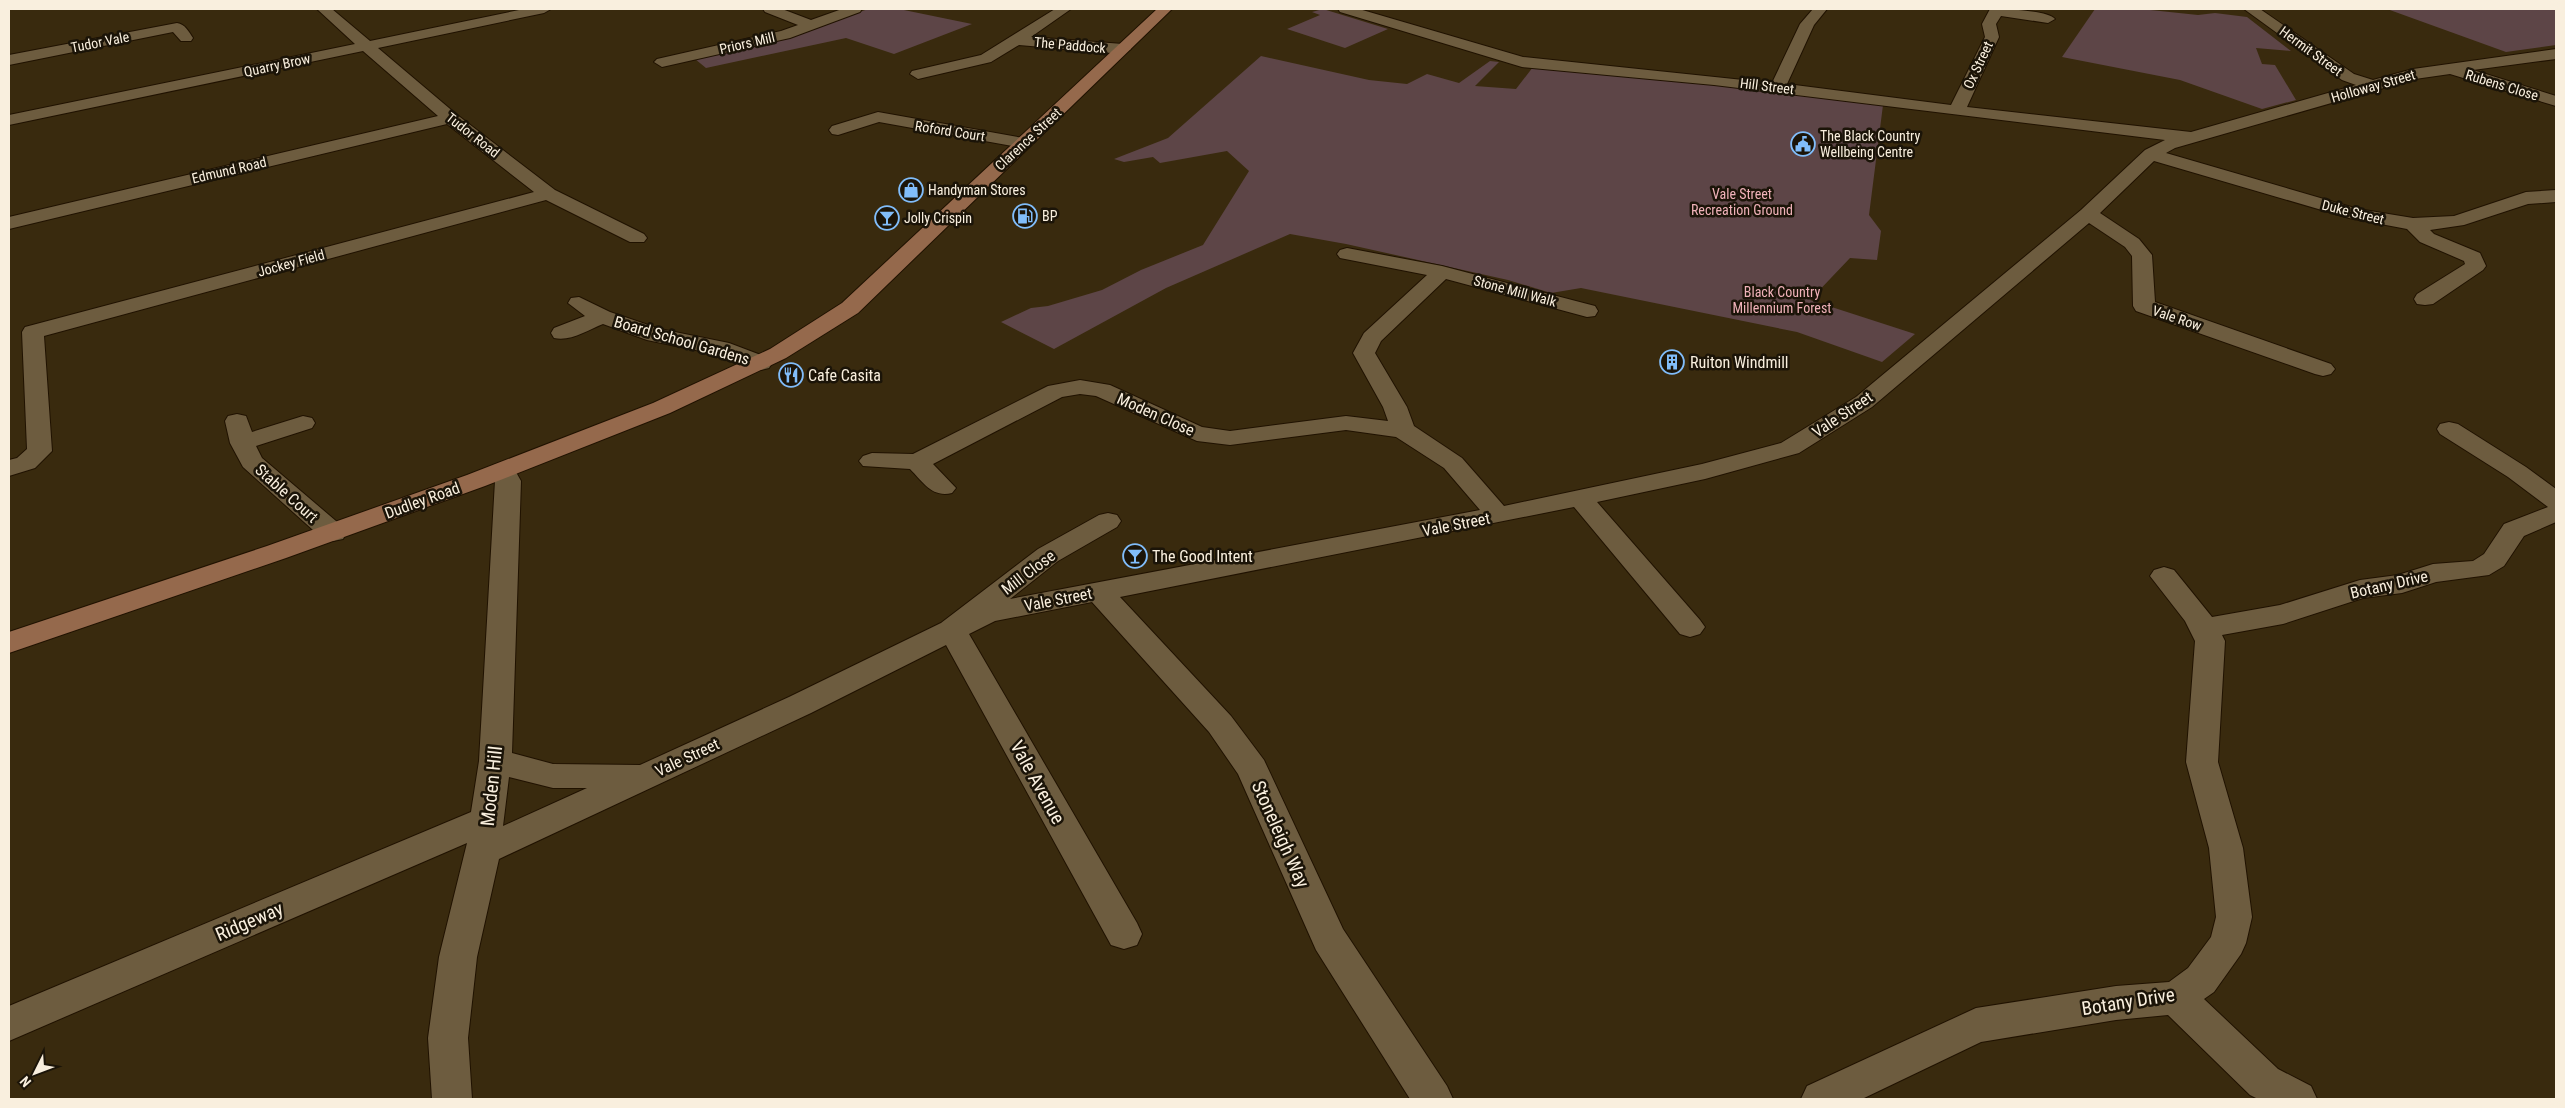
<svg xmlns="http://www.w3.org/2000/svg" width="2565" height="1108" font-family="'Roboto Condensed',sans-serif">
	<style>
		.green { fill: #5d4547 }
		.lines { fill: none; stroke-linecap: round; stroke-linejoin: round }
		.minor-casing { stroke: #201200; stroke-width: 2 }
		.major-casing { stroke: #201200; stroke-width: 2 }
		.minor { fill: #6d5c3f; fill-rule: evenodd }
		.major { fill: #95694c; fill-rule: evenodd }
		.labels { text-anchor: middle; stroke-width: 5; stroke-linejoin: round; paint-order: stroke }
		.far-street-label { font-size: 14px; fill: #f9efde; stroke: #1b1408 }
		.far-poi-label { font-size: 14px; fill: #f9efde; stroke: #1b1408; text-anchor: start }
		.far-park-label { font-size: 14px; fill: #f0b2b9; stroke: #1b1408 }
		.street-label { font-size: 16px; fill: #f9efde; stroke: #1b1408 }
		.poi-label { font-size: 16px; fill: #f9efde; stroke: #1b1408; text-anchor: start }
		.near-street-label { font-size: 19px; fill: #f9efde; stroke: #1b1408 }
	</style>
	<rect width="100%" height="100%" fill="#392a0e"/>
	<g class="green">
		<path d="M868 9H899L972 24 894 54 846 38 706 68 695 59 807 31Z"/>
		<path d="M1323 9 1388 29 1345 48 1287 29 1320 15 1312 12Z"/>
		<path d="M2095 9H2141L2198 15 2215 13 2247 17 2291 51 2256 48 2262 64 2275 65 2296 100 2262 109 2180 80 2062 57Z"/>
		<path d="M2387 9H2556V45L2506 52Z"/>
		<path d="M1261 56 1369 80 1407 84 1427 74 1459 83 1490 61 1499 62 1475 86 1516 89 1533 67 1754 86 1883 105 1869 215 1881 231 1877 260 1850 258 1810 300 1915 334 1882 362 1797 332 1581 288 1551 293 1508 280 1346 244 1290 234 1166 288 1054 349 1001 322 1031 308 1048 306 1102 290 1141 270 1203 245 1249 171 1227 151 1160 163 1153 157 1124 162 1114 159 1168 138Z"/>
	</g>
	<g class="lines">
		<g class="minor-casing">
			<g id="minor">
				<path d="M317 9H332L370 41 524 9H551L544 13 378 48 456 114 555 190 644 234 647 238 644 242H630L546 200 44 336 52 451 35 468 9 476V460L17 458 27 449 22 332 25 327 534 192 447 124 9 229V217L438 116 363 51 9 125V115L355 44Z"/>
				<path d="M763 9H782L811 20 842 9H862L860 12 790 38 662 67 654 62 657 59 781 31 798 25 765 12Z"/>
				<path d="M1055 9H1071L1031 37 1123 44 1131 49 1123 54 1019 45 991 62 918 79 910 74 912 71 981 55Z"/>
				<path d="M1338 9H1359L1523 57 1772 83 1800 24 1813 9H1827L1814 25 1787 84 1951 105 1985 37 1982 24 1990 9C2003 9 2048 10 2055 19L2048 23 2001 16 1996 24 1999 37 1967 107 2191 132 2356 85 2342 80 2244 9H2260L2354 74 2373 80 2413 69 2556 49V59L2473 70 2556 96V106L2450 74 2415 79 2175 148 2166 153 2358 209 2413 218 2454 216 2526 192 2556 190V202L2528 204 2464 225 2430 230 2434 234 2480 253 2486 266 2483 270 2433 304 2425 305 2417 304 2414 299 2417 294 2465 264 2464 261 2420 242 2407 229 2349 218 2154 161 2100 213 2139 239 2152 255 2155 302 2331 364 2335 369 2331 374 2323 376 2315 374 2136 311 2133 306 2132 256 2125 247 2089 223 1872 407 1799 453 1705 479 1597 502 1700 620 1705 627 1700 634 1690 637 1680 634 1574 507 1120 597 1231 716 1264 760 1343 929 1447 1086 1453 1099H1410L1316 950 1238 774 1209 732 1092 602 995 621 969 634 1137 923 1142 934 1137 945 1124 949 1111 945 946 645 811 713 499 859 477 957 468 1038 472 1099H432L428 1038 439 957 467 843 9 1041V1006L471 812 479 761 495 481 490 470 494 465 503 462 512 465 521 481 512 753 553 764 640 765 789 697 941 623 1038 549 1099 515 1108 513 1117 515 1121 521 1117 527 1058 561 1010 599 1480 510 1444 468 1396 437 1346 430 1230 445 1197 441 1096 396 1080 394 1062 397 933 464 956 488 952 493C932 498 923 482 910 469L863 466 859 461 863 456 872 453 913 454 1048 386 1080 380 1110 385 1202 427 1230 431 1346 416 1388 421 1383 407 1353 353 1364 333 1427 275 1340 258 1337 254 1340 250 1347 248 1442 266 1595 306 1598 311 1595 316 1587 317 1446 279 1381 341 1375 353 1407 407 1414 426 1462 458 1504 506 1702 464 1781 443 1856 397 2081 210 2145 150 2165 140 1714 85 1522 67 1340 12ZM509 777 553 788H587L503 826Z"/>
				<path d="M177 23C185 24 189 32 193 38L191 41H181L173 32 9 65V55Z"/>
				<path d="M878 112 1023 138 1029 139 1032 143 1029 147 1023 148 879 122 838 135 832 134 829 130 832 126Z"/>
				<path d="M579 297 610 312 660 329 729 343 769 358 772 363 769 368 761 370 753 368 715 354 647 340 603 324C588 330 570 342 554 338L551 333 554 328 585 316 568 303 571 298Z"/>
				<path d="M237 414 246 416 252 432 303 416 312 418 315 423 312 428 256 446 262 458 343 527 346 533 343 539 333 541 323 539 243 467 230 443 225 421 228 416Z"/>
				<path d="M2449 422 2458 424 2526 467 2556 489V522L2524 536 2504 566 2489 575 2436 582 2402 593 2363 598 2283 624 2222 635 2225 641 2218 762 2243 848 2252 917 2246 943 2241 954 2214 992 2204 999 2278 1069 2311 1086 2317 1099H2258L2250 1095 2168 1015 2116 1020 1981 1042 1862 1099H1801L1807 1086 1976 1008 2116 986 2169 982 2188 968 2211 937 2216 917 2209 848 2186 762 2195 641 2185 621 2150 576 2154 570 2164 567 2174 570 2212 617 2280 605 2360 580 2398 575 2433 564 2473 561 2484 554 2504 524 2548 507 2508 477 2440 434 2437 429 2440 424Z"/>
			</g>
		</g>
		<g class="major-casing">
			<path id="major" d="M1157 9H1172L858 313 786 358 670 413 485 486 286 558 9 653V632L267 546 467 475 653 403 770 349 842 303Z"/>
		</g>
		<use href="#minor" class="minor"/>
		<use href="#major" class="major"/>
	</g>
	<defs>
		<g id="civic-ring" transform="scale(1.25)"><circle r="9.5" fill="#1b1408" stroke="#81bdfa" stroke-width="1.5"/><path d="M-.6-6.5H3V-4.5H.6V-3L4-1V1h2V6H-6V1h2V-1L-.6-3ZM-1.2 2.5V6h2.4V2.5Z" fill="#81bdfa"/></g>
		<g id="shop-ring" transform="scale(1.25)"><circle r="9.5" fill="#1b1408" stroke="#81bdfa" stroke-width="1.5"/><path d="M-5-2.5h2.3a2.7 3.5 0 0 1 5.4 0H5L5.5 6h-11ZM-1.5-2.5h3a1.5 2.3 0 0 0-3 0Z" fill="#81bdfa"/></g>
		<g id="fuel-ring" transform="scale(1.25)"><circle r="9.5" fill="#1b1408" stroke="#81bdfa" stroke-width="1.5"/><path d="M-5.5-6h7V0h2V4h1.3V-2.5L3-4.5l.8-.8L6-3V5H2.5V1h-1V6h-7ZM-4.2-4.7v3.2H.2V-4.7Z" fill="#81bdfa"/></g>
		<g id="bar-ring" transform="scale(1.25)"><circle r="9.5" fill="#1b1408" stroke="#81bdfa" stroke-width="1.5"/><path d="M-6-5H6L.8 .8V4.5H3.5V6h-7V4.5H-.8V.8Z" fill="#81bdfa"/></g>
		<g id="building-ring" transform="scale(1.25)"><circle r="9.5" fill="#1b1408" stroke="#81bdfa" stroke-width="1.5"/><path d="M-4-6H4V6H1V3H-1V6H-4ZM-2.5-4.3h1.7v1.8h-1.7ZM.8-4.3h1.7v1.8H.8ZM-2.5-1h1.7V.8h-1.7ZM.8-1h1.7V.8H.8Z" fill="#81bdfa"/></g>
		<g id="restaurant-ring" transform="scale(1.25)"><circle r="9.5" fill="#1b1408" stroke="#81bdfa" stroke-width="1.5"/><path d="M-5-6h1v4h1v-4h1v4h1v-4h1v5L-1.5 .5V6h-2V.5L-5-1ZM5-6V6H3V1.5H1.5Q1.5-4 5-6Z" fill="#81bdfa"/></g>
	</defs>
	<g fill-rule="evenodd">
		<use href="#civic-ring" x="1803" y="144"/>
		<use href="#shop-ring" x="911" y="190"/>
		<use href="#fuel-ring" x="1025" y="216"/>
		<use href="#bar-ring" x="887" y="218"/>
		<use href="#building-ring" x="1672" y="362"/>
		<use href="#restaurant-ring" x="791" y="375"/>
		<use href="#bar-ring" x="1135" y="556"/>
	</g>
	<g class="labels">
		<g class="far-street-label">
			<text transform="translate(100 42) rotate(-11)" y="5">Tudor Vale</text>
			<text transform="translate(747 43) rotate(-13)" y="5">Priors Mill</text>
			<text transform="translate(1070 45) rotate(5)" y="5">The Paddock</text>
			<text transform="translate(2311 51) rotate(36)" y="5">Hermit Street</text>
			<text transform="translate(277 65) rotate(-12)" y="5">Quarry Brow</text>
			<text transform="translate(1978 65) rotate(-65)" y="5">Ox Street</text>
			<text transform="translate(2502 85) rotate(17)" y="5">Rubens Close</text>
			<text transform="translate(1767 86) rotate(7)" y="5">Hill Street</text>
			<text transform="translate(2373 86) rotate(-16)" y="5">Holloway Street</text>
			<text transform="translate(950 131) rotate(9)" y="5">Roford Court</text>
			<text transform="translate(473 135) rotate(38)" y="5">Tudor Road</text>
			<text transform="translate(1028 139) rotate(-43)" y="5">Clarence Street</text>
			<text transform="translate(229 170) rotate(-13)" y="5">Edmund Road</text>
			<text transform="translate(2353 212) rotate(14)" y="5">Duke Street</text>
			<text transform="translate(291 263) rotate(-15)" y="5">Jockey Field</text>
			<text transform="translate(1515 291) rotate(15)" y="5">Stone Mill Walk</text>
			<text transform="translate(2177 318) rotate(19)" y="5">Vale Row</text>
		</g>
		<g class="far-poi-label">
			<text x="1820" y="141">The Black Country<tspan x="1820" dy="16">Wellbeing Centre</tspan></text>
			<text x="928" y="195">Handyman Stores</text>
			<text x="1042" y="221">BP</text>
			<text x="904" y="223">Jolly Crispin</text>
		</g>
		<g class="far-park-label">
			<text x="1742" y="199">Vale Street<tspan x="1742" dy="16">Recreation Ground</tspan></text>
			<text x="1782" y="297">Black Country<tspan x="1782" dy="16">Millennium Forest</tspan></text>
		</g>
		<g class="street-label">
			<text transform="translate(682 340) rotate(16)" y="6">Board School Gardens</text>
			<text transform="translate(1156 414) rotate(24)" y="6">Moden Close</text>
			<text transform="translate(1842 414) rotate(-34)" y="6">Vale Street</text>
			<text transform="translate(287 493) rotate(42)" y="6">Stable Court</text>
			<text transform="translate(422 500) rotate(-20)" y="6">Dudley Road</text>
			<text transform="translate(1456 524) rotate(-11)" y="6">Vale Street</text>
			<text transform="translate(1028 572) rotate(-37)" y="6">Mill Close</text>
			<text transform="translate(2389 584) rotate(-13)" y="6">Botany Drive</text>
			<text transform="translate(1058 599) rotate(-11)" y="6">Vale Street</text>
			<text transform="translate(687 757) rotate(-25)" y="6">Vale Street</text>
		</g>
		<g class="poi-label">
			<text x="1690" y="368">Ruiton Windmill</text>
			<text x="808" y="381">Cafe Casita</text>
			<text x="1152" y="562">The Good Intent</text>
		</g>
		<g class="near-street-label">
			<text transform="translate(1038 782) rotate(61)" y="7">Vale Avenue</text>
			<text transform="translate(491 786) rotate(-84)" y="7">Moden Hill</text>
			<text transform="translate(1281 834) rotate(66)" y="7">Stoneleigh Way</text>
			<text transform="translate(249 921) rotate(-23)" y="7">Ridgeway</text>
			<text transform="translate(2128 1001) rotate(-9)" y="7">Botany Drive</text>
		</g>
	</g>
	<rect width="2565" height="1108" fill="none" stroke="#f9efde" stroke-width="20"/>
	<g transform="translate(35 1073) rotate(228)" stroke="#1b1408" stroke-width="4" paint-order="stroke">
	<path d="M0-4L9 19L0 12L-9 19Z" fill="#f9efde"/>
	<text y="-8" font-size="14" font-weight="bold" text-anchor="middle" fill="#f9efde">N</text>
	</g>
</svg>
